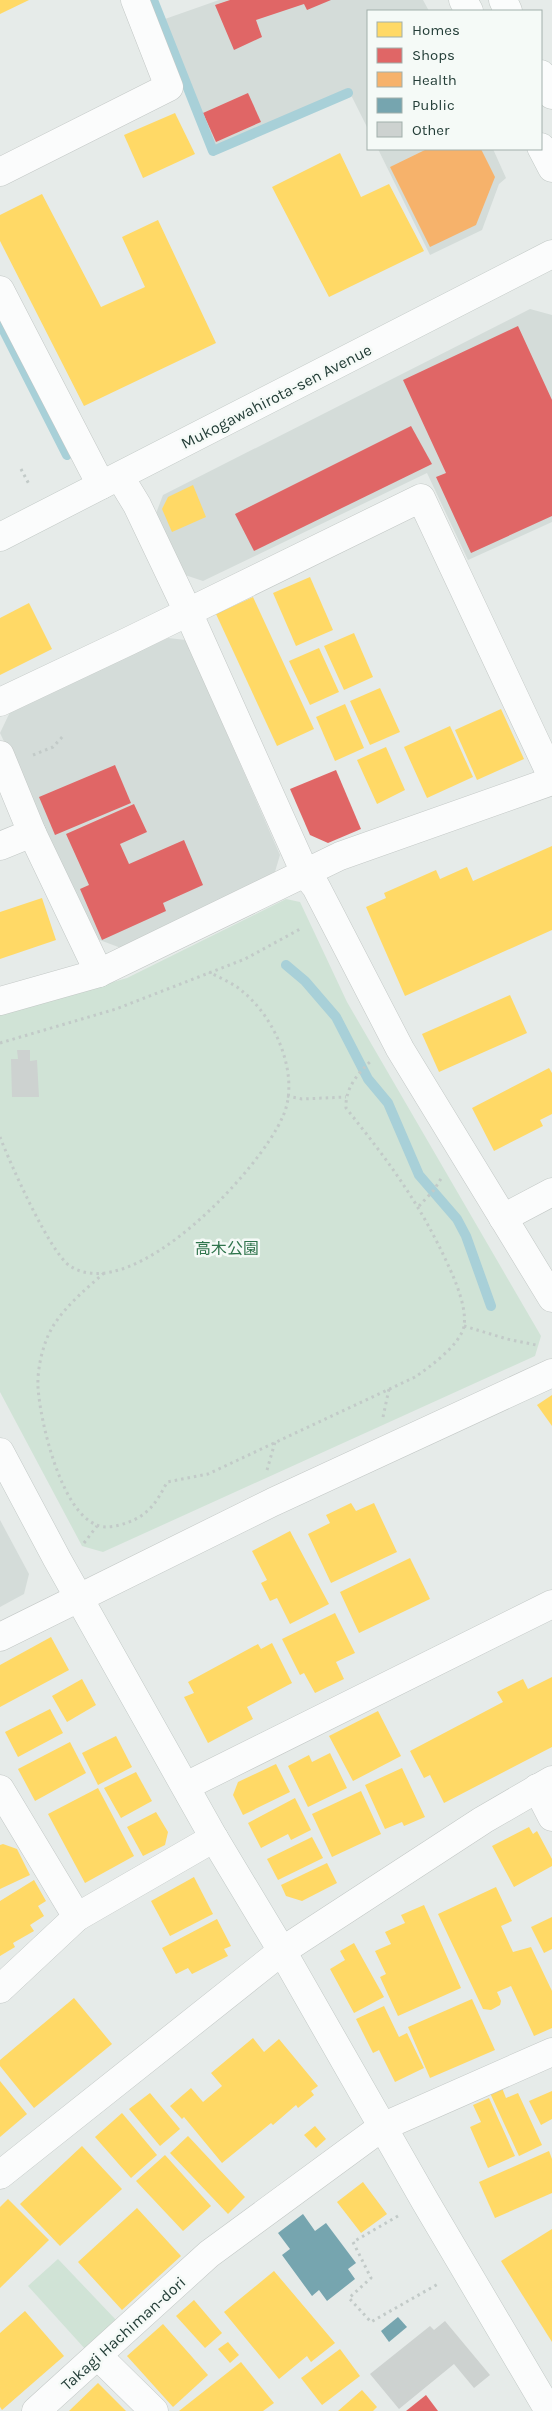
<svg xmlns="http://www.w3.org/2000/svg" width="552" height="2411" font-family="Karla,'Noto Sans JP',sans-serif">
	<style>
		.built { fill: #d4dcd9 }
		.green { fill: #d0e3d6 }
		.homes { fill: #ffd966 }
		.shops { fill: #e06666 }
		.health { fill: #f6b26b }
		.public { fill: #76a5af }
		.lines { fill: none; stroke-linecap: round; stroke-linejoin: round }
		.stream { stroke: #a8d0d8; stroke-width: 10 }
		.building { fill: #cdd2d0 }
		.street-casing { stroke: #c3c8c6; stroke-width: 29 }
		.secondary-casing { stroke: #c2c9c6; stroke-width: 29 }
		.path { stroke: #c2cac8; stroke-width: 3; stroke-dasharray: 2.5 4; stroke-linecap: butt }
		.street { stroke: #fbfcfc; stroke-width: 28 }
		.secondary { stroke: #fbfcfc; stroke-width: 28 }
		.labels { text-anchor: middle; stroke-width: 5; stroke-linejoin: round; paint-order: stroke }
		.street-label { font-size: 16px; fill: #243e38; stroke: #f5faf7 }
		.park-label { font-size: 16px; fill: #2f744c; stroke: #f5faf7 }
	</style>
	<rect width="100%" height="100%" fill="#e6ebe9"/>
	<g class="built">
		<path d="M219 0H423L429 11H368V129L349 91 216 148 165 19Z"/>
		<path d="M378 149H493L506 178 499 184 482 230 430 255Z"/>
		<path d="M530 309 552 315V522L468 560 427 473 203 581 185 575 155 516 163 495Z"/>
		<path d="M168 638 186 640 280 855 274 875 121 948 97 939 0 733 11 710Z"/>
		<path d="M0 1520 29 1574 24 1594 0 1607Z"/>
	</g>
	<g class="green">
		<path d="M286 899 300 902 347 1002 541 1336 535 1356 103 1552 82 1546 0 1392V1015L127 978Z"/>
		<path d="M58 2259 117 2321 86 2350 28 2286Z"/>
	</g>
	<g class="homes">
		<path d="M0 0H29L0 14Z"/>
		<path d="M175 113 195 154 143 178 124 135Z"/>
		<path d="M340 153 361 197 389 184 424 251 329 297 272 187Z"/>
		<path d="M42 194 101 307 145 287 122 237 158 220 216 343 84 406 0 241V215Z"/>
		<path d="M193 485 206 517 172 532 162 509 168 497Z"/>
		<path d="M310 577 333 630 296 646 273 593Z"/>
		<path d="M253 597 314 729 277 746 216 614Z"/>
		<path d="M29 603 52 649 0 675V618Z"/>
		<path d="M354 633 373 677 344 690 324 646Z"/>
		<path d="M319 648 339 692 310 705 289 661Z"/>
		<path d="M380 688 400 732 370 745 350 701Z"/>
		<path d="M345 704 364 748 335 761 316 717Z"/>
		<path d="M501 709 524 759 477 780 455 730Z"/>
		<path d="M450 726 473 777 427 798 404 747Z"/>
		<path d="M386 747 405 790 377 804 357 760Z"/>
		<path d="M552 846V930L405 996 366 907 386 898 384 893 436 870 440 879 467 867 473 881Z"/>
		<path d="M42 898 56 940 0 959V912Z"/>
		<path d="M510 995 527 1033 439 1072 422 1034Z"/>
		<path d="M549 1068 552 1073V1114L540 1120 543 1126 494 1151 472 1108Z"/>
		<path d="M552 1395V1426L537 1405Z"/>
		<path d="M351 1503 356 1511 374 1503 397 1552 331 1583 308 1534 330 1523 326 1515Z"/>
		<path d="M290 1531 329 1604 290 1624 277 1598 270 1601 261 1583 267 1580 252 1551Z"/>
		<path d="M410 1558 430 1599 359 1633 340 1592Z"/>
		<path d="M335 1613 355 1653 336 1662 344 1679 315 1693 304 1673 300 1675 282 1639Z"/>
		<path d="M51 1637 69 1670 0 1707V1665Z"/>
		<path d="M272 1643 292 1683 247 1707 253 1719 208 1743 184 1697 194 1693 188 1682 258 1644 261 1649Z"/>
		<path d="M552 1677V1747L444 1803 430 1775 424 1778 410 1751 503 1702 497 1692 523 1679 528 1689Z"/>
		<path d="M82 1679 96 1705 67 1722 52 1696Z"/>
		<path d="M50 1709 63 1733 18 1757 5 1732Z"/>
		<path d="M378 1711 401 1756 353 1781 329 1736Z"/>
		<path d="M116 1736 132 1767 98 1785 82 1753Z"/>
		<path d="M70 1742 86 1773 35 1801 18 1769Z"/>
		<path d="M330 1753 347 1788 308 1807 288 1766 309 1755 312 1762Z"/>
		<path d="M276 1764 290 1792 243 1815 233 1795 238 1782Z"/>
		<path d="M402 1768 425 1817 404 1826 402 1822 385 1829 365 1785Z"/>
		<path d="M136 1772 152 1801 121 1818 104 1788Z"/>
		<path d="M98 1788 134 1856 85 1883 48 1814Z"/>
		<path d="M361 1791 381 1834 332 1857 312 1814Z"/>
		<path d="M295 1798 311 1830 291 1840 288 1834 261 1848 248 1823Z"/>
		<path d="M156 1812 168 1832 165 1845 143 1856 127 1827Z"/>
		<path d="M529 1827 533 1834 537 1831 552 1859V1866L514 1887 492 1846Z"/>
		<path d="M312 1837 323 1858 278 1880 267 1859Z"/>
		<path d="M3 1844 17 1849 30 1875 0 1889V1845Z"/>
		<path d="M327 1863 337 1883 302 1901 286 1896 281 1885Z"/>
		<path d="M194 1877 213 1914 170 1936 151 1901Z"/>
		<path d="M34 1880 46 1901 38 1906 44 1916 30 1925 34 1931 13 1943 15 1947 0 1956V1901Z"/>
		<path d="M496 1887 512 1921 501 1926 513 1952 531 1947 552 1991V2028L534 2036 511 1986 497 1992 501 2001 500 2005 491 2010 483 2009 438 1914Z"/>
		<path d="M424 1905 461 1988 398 2016 380 1977 386 1974 375 1951 391 1944 385 1932 405 1923 401 1915Z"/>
		<path d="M552 1917V1949L544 1953 531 1927Z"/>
		<path d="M217 1919 231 1946 224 1949 228 1956 192 1974 188 1968 176 1974 162 1948Z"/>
		<path d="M354 1943 384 1997 354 2013 330 1969 345 1960 340 1951Z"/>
		<path d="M74 1998 112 2044 34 2108 0 2066V2060Z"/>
		<path d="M472 1999 495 2050 430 2078 408 2027Z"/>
		<path d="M384 2006 399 2037 407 2033 424 2068 395 2082 379 2050 373 2053 356 2019Z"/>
		<path d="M253 2038 264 2052 279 2039 318 2086 311 2091 314 2095 298 2108 296 2105 273 2125 271 2123 222 2163 184 2117 182 2119 170 2106 191 2088 203 2102 222 2086 211 2073Z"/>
		<path d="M0 2081 27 2114 0 2137Z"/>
		<path d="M502 2088 506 2098 518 2093 542 2145 519 2156 490 2093Z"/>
		<path d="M552 2091V2119L541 2125 529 2101Z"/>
		<path d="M150 2093 180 2129 160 2146 129 2109Z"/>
		<path d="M489 2098 515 2156 488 2168 470 2127 481 2122 473 2105Z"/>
		<path d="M122 2113 157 2155 131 2178 95 2137Z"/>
		<path d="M315 2126 326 2139 316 2148 304 2135Z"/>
		<path d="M188 2136 245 2197 228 2214 170 2153Z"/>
		<path d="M82 2146 122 2189 60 2246 20 2204Z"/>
		<path d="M549 2151 552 2159V2193L495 2218 479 2182Z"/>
		<path d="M165 2155 211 2206 183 2231 136 2181Z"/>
		<path d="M363 2182 387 2214 361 2233 337 2202Z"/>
		<path d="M8 2199 49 2240 0 2288V2207Z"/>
		<path d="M137 2208 181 2256 122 2310 78 2262Z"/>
		<path d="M552 2229V2342L501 2261Z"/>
		<path d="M274 2271 335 2343 311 2362 307 2356 279 2379 224 2312Z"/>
		<path d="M194 2300 222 2333 205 2348 176 2316Z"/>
		<path d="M25 2311 64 2356 2 2410 0 2407V2333Z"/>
		<path d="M163 2324 208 2375 173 2407 127 2356Z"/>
		<path d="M228 2342 239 2355 230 2363 218 2349Z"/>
		<path d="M340 2349 360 2376 322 2405 301 2378Z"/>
		<path d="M241 2362 274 2403 263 2411H179Z"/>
		<path d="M98 2383 126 2411H69Z"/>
		<path d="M362 2390 377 2407 373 2411H338Z"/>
	</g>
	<g class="shops">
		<path d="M230 0H331L307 10 304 4 256 20 262 37 234 50 215 5Z"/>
		<path d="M248 93 261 122 216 142 203 113Z"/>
		<path d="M518 326 552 400V516L471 553 436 477 446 473 403 380Z"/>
		<path d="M411 426 432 464 254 551 235 514Z"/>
		<path d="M115 765 131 803 55 835 39 797Z"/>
		<path d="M336 770 361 829 328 843 310 835 290 789Z"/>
		<path d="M134 804 147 832 120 844 129 864 184 840 203 885 163 903 166 911 102 940 80 889 89 885 66 834Z"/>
		<path d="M426 2395 438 2411H406Z"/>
	</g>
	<path class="health" d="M427 149H481L495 177 476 225 430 247 390 167Z"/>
	<g class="public">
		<path d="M303 2214 315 2231 326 2223 356 2263 348 2269 355 2279 327 2301 319 2290 312 2296 282 2255 290 2249 278 2233Z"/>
		<path d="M398 2317 407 2327 389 2342 381 2331Z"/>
	</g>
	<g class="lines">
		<g class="stream">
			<path d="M153 0 213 151 348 93"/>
			<path d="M0 323 67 455"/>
			<path d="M286 965 305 981 336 1017 368 1079 388 1103 419 1175 457 1219 466 1236 491 1306"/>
		</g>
	</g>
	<g class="building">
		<path d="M17 1050H30V1061L37 1060 39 1097H12L11 1059H18Z"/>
		<path d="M445 2321 490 2375 474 2388 454 2364 399 2409 370 2374 430 2326 434 2330Z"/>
	</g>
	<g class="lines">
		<g class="street-casing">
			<g id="street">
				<path d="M0 172 169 87 135 0"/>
				<path d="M0 290 101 485"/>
				<path d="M120 477 137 505 188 612 305 873 316 887 400 1049 552 1298"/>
				<path d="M0 702 129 641 421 498 552 777"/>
				<path d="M0 755 32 833 99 973"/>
				<path d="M0 846 32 833"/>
				<path d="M0 1001 99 973 340 856 552 781"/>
				<path d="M503 1218 552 1192"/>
				<path d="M0 1637 273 1502 552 1373"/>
				<path d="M186 1786 552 1604"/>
				<path d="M537 1788 552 1817"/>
				<path d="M0 1789 77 1917"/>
				<path d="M0 1989 77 1917 214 1838"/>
				<path d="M0 2175 282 1951 483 1820 552 1780"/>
				<path d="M98 2356 154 2411"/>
				<path d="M36 2411 209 2254 382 2127 552 2052"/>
			</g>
		</g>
		<g class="secondary-casing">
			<g id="secondary">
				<path d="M463 0 469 11"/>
				<path d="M503 0 508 11"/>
				<path d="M541 74 552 95"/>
				<path d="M541 147 552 168"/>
				<path d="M0 537 552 254"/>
				<path d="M0 1452 57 1559 214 1838 282 1951 425 2201 549 2411"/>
			</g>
		</g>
		<g class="path">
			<path d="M21 469 30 486"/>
			<path d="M33 755 53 747 64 735"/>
			<path d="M0 1043 116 1009 245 959 302 928"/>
			<path d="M287 1096 302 1099 346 1097"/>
			<path d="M0 1137C10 1163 50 1253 70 1266 133 1307 261 1169 283 1116 301 1076 275 1017 242 991 233 983 220 978 209 972"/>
			<path d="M419 1206 434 1190 442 1177"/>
			<path d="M104 1273C86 1289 64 1307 52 1328 43 1343 37 1369 38 1387 40 1421 61 1512 97 1525 105 1529 118 1526 126 1523 148 1516 157 1502 167 1482L208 1474 415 1377C430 1367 461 1344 464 1326 467 1309 456 1282 449 1267 420 1203 389 1162 346 1108 345 1089 357 1074 371 1061"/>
			<path d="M464 1326 507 1339 536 1345"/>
			<path d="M383 1417 389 1389"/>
			<path d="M267 1470 275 1442"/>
			<path d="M84 1543 97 1526"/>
			<path d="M398 2216 353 2242 371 2278 349 2298 371 2322 438 2284"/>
		</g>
		<use href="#street" class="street"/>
		<use href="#secondary" class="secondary"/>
	</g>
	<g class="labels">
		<g class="street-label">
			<text transform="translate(276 396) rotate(-27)" y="6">Mukogawahirota-sen Avenue</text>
			<text transform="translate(123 2333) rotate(-42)" y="6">Takagi Hachiman-dori</text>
		</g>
		<g class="park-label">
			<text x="227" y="1254">高木公園</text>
		</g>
	</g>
	<rect x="367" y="10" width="175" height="140" fill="#f5faf7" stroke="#a1afab"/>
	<rect x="377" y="22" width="25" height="15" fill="#ffd966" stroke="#a1afab"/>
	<text x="412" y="35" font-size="15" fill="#243e38">Homes</text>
	<rect x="377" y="48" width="25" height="15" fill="#e06666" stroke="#a1afab"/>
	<text x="412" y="60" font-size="15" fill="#243e38">Shops</text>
	<rect x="377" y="72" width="25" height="15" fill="#f6b26b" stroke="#a1afab"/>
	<text x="412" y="85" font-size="15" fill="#243e38">Health</text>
	<rect x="377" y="98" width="25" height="15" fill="#76a5af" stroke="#a1afab"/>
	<text x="412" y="110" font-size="15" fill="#243e38">Public</text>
	<rect x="377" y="122" width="25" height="15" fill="#cdd2d0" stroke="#a1afab"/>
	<text x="412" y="135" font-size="15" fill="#243e38">Other</text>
</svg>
